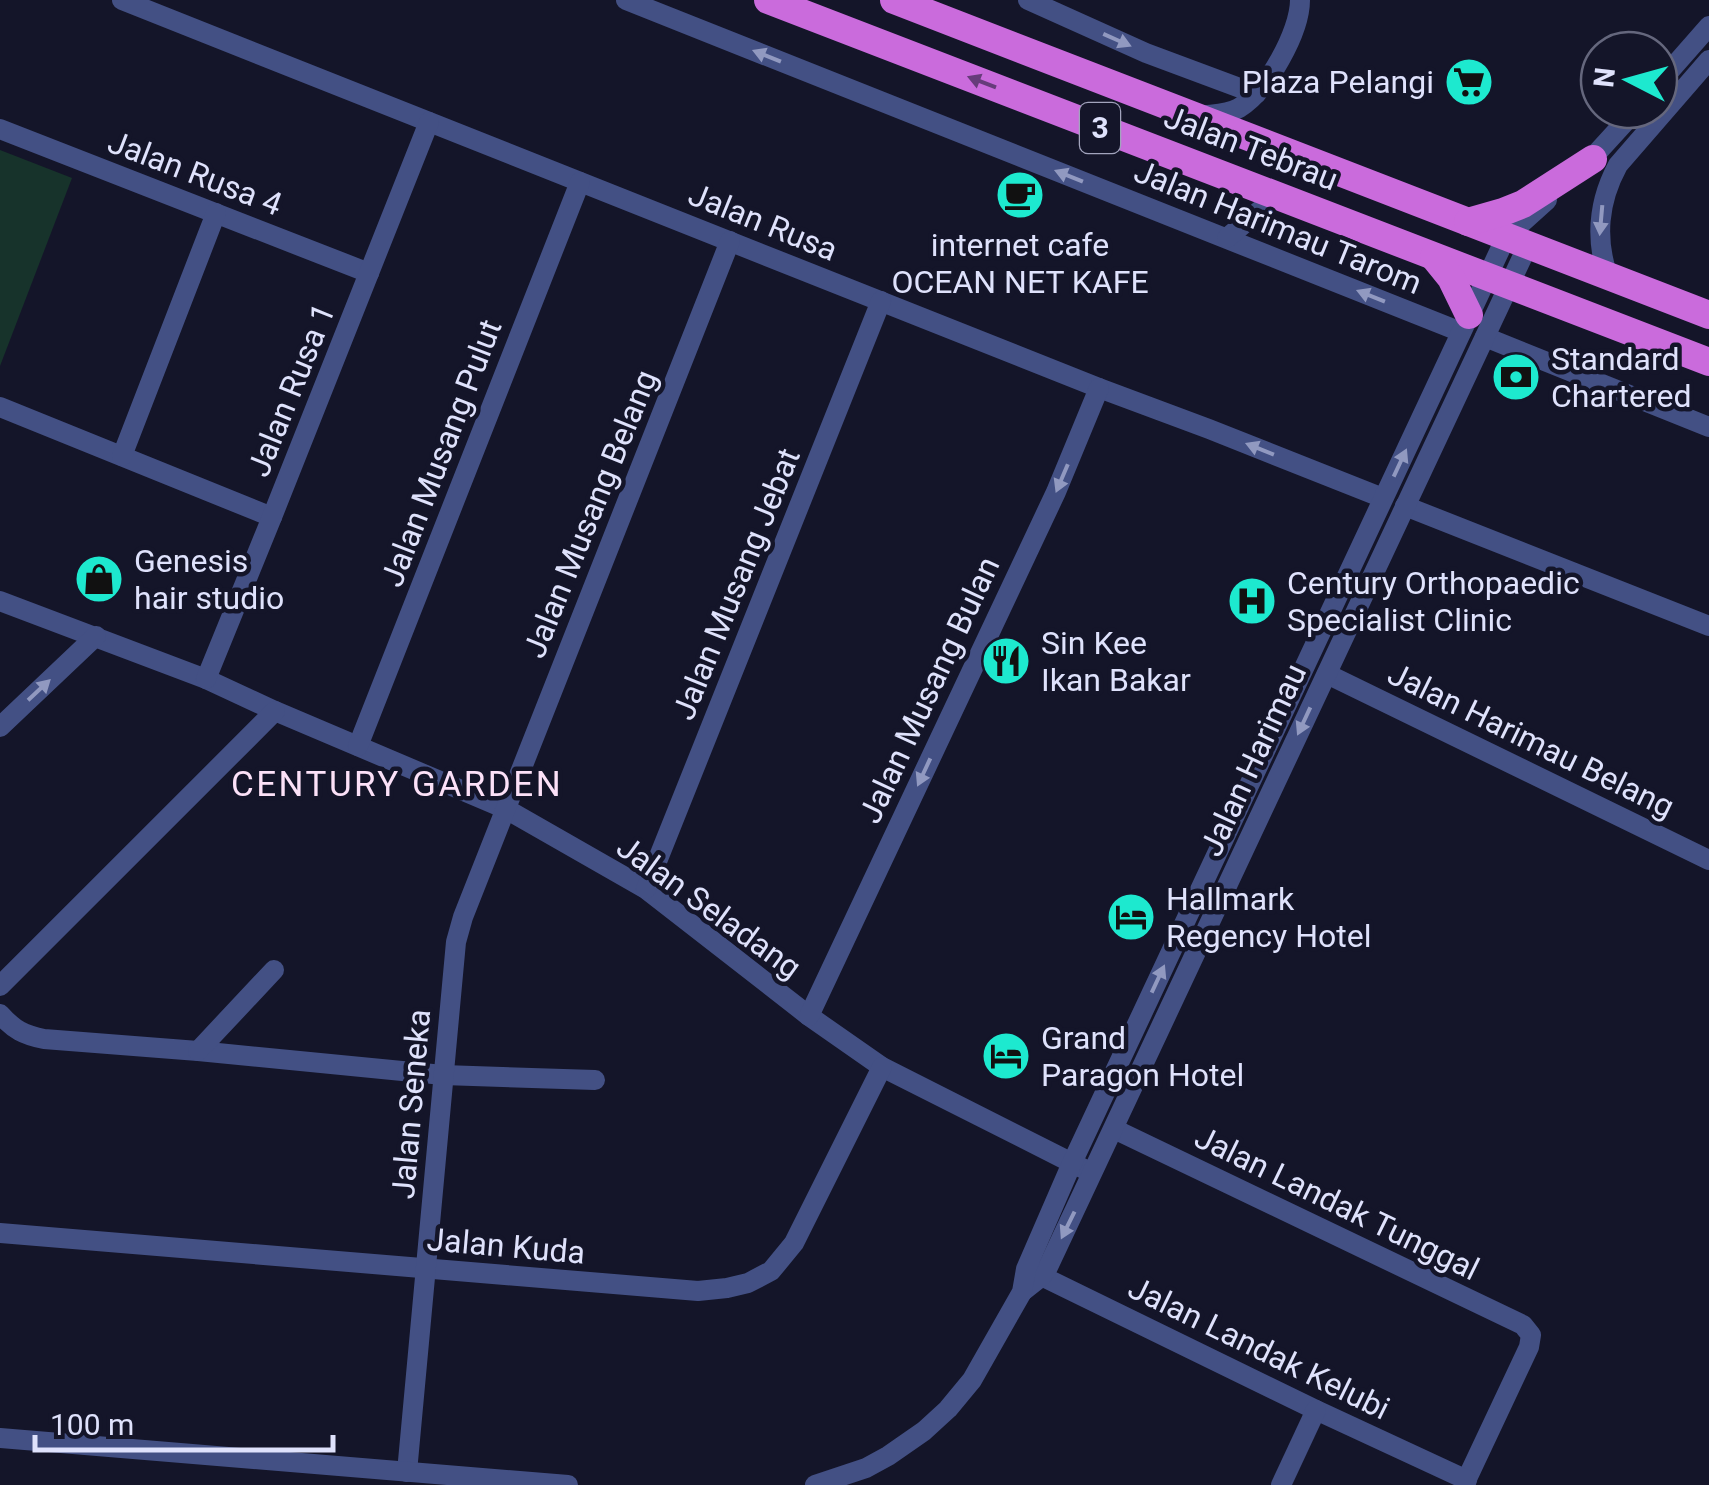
<svg xmlns="http://www.w3.org/2000/svg" width="1709" height="1485" font-family="Roboto,sans-serif">
	<style>
		.green { fill: #17332b }
		.lines { fill: none; stroke-linecap: round; stroke-linejoin: round }
		.minor { stroke: #435084; stroke-width: 20 }
		.tertiary { stroke: #435084; stroke-width: 20 }
		.trunk { stroke: #ca6bdc; stroke-width: 28 }
		.oneway { fill: #9199c0 }
		.oneway2 { fill: #663c7a }
		.labels { text-anchor: middle; stroke-width: 9; stroke-linejoin: round; paint-order: stroke }
		.shield { fill: #141529; stroke: #a2a4bd; stroke-width: 2.5 }
		.shield-label { font-size: 30px; font-weight: bold; fill: #dfe2fc }
		.poi-label { font-size: 32px; fill: #dfe2fc; stroke: #141529; text-anchor: start }
		.street-label { font-size: 32px; fill: #dfe2fc; stroke: #141529 }
		.neighbourhood-label { font-size: 35px; letter-spacing: 2.5px; fill: #fce1f8; stroke: #141529 }
	</style>
	<rect width="100%" height="100%" fill="#141529"/>
	<path class="green" d="M0 150 72 178 0 366Z"/>
	<g class="lines">
		<g class="minor">
			<path d="M122 0 1099 388 1209 429 1383 498"/>
			<path d="M626 0 1461 332"/>
			<path d="M1028 0 1146 53 1256 94"/>
			<path d="M1200 116C1213 114 1227 115 1239 108 1267 91 1300 32 1300 0"/>
			<path d="M0 129 369 273"/>
			<path d="M1227 238 1277 196"/>
			<path d="M1485 337 1709 427"/>
			<path d="M0 407 272 517"/>
			<path d="M122 456 216 213"/>
			<path d="M1405 506 1709 626"/>
			<path d="M0 601 206 679 275 711 506 809 646 889 809 1016 882 1067 1086 1170"/>
			<path d="M1327 674 1709 860"/>
			<path d="M206 679 272 517 429 122"/>
			<path d="M0 727 96 636"/>
			<path d="M358 746 580 182"/>
			<path d="M646 889 881 301"/>
			<path d="M0 986 275 711"/>
			<path d="M0 1014C14 1030 24 1035 44 1039L198 1051 443 1075 595 1080"/>
			<path d="M809 1016 1056 492 1099 388"/>
			<path d="M198 1051 274 970"/>
			<path d="M1114 1129 1523 1325 1531 1335 1529 1347 1464 1485"/>
			<path d="M0 1233 698 1291 727 1288 748 1283 771 1271 794 1243 882 1067"/>
			<path d="M1027 1269 1316 1410 1467 1480"/>
			<path d="M407 1472 456 942 463 917 730 241"/>
			<path d="M1281 1485 1316 1410"/>
		</g>
		<g class="tertiary">
			<path d="M1659 83 1709 26"/>
			<path d="M1583 168 1636 110"/>
			<path d="M1608 277C1595 238 1598 202 1618 165L1709 60"/>
			<path d="M1022 1292 1041 1277 1048 1267 1528 245"/>
			<path d="M0 1438 568 1485"/>
			<path d="M815 1485 866 1468 888 1456 924 1431 948 1409 972 1380 1022 1292 1026 1269 1072 1163 1506 237 1547 200"/>
		</g>
		<g class="trunk">
			<path d="M768 0 1709 362"/>
			<path d="M894 0 1709 315"/>
			<path d="M1468 222 1503 212 1523 204 1593 159"/>
			<path d="M1434 257 1451 278 1469 315"/>
		</g>
	</g>
	<defs><path id="oneway-solid" d="M-6-.8H1V-3.2L6.5 0L1 3.2V.8H-6Z" transform="scale(2.5)"/></defs>
	<g class="oneway">
		<use href="#oneway-solid" transform="translate(1117 40) rotate(24)"/>
		<use href="#oneway-solid" transform="translate(767 56) rotate(-158)"/>
		<use href="#oneway-solid" transform="translate(1069 176) rotate(-158)"/>
		<use href="#oneway-solid" transform="translate(1601 220) rotate(95)"/>
		<use href="#oneway-solid" transform="translate(1371 296) rotate(-158)"/>
		<use href="#oneway-solid" transform="translate(1260 449) rotate(-158)"/>
		<use href="#oneway-solid" transform="translate(1400 463) rotate(-65)"/>
		<use href="#oneway-solid" transform="translate(1062 478) rotate(113)"/>
		<use href="#oneway-solid" transform="translate(39 690) rotate(-43)"/>
		<use href="#oneway-solid" transform="translate(1304 721) rotate(115)"/>
		<use href="#oneway-solid" transform="translate(924 772) rotate(115)"/>
		<use href="#oneway-solid" transform="translate(1158 979) rotate(-65)"/>
		<use href="#oneway-solid" transform="translate(1068 1225) rotate(116)"/>
	</g>
	<use class="oneway2" href="#oneway-solid" transform="translate(982 82) rotate(-159)"/>
	<defs>
		<g id="supermarket-disc" transform="scale(2.5)"><circle r="9.5" fill="#1de9cf" stroke="#141529"/><path d="M-6-5.5h2.5l.6 2H6L4.5 2H-2.5L-4.4-4H-6ZM-1.5 3.2a1.3 1.3 0 1 0 .1 0ZM3 3.2a1.3 1.3 0 1 0 .1 0Z" fill="#111"/></g>
		<g id="cafe-disc" transform="scale(2.5)"><circle r="9.5" fill="#1de9cf" stroke="#141529"/><path d="M-5.5-4.5H6V0H3Q3 3.5 0 3.5H-2.5Q-5.5 3.5-5.5 0ZM3-3.2v2h1.7v-2ZM-6 4.5H4V6H-6Z" fill="#111"/></g>
		<g id="bank-disc" transform="scale(2.5)"><circle r="9.5" fill="#1de9cf" stroke="#141529"/><path d="M-6-4H6V4H-6ZM0-2.3a2.3 2.3 0 1 0 0 4.6a2.3 2.3 0 1 0 0-4.6Z" fill="#111"/></g>
		<g id="shop-disc" transform="scale(2.5)"><circle r="9.5" fill="#1de9cf" stroke="#141529"/><path d="M-5-2.5h2.3a2.7 3.5 0 0 1 5.4 0H5L5.5 6h-11ZM-1.5-2.5h3a1.5 2.3 0 0 0-3 0Z" fill="#111"/></g>
		<g id="hospital-disc" transform="scale(2.5)"><circle r="9.5" fill="#1de9cf" stroke="#141529"/><path d="M-5-5h3v3.5h4V-5h3V5h-3V1.5h-4V5h-3Z" fill="#111"/></g>
		<g id="restaurant-disc" transform="scale(2.5)"><circle r="9.5" fill="#1de9cf" stroke="#141529"/><path d="M-5-6h1v4h1v-4h1v4h1v-4h1v5L-1.5 .5V6h-2V.5L-5-1ZM5-6V6H3V1.5H1.5Q1.5-4 5-6Z" fill="#111"/></g>
		<g id="hotel-disc" transform="scale(2.5)"><circle r="9.5" fill="#1de9cf" stroke="#141529"/><path d="M-6-4.5h1.5V1H6V5H4.5V3h-9V5H-6ZM-4 0a1.8 1.8 0 1 1 3.6 0ZM.5 0V-2.5h3Q6-2.5 6 0Z" fill="#111"/></g>
	</defs>
	<g fill-rule="evenodd">
		<use href="#supermarket-disc" x="1469" y="82"/>
		<use href="#cafe-disc" x="1020" y="195"/>
		<use href="#bank-disc" x="1516" y="377"/>
		<use href="#shop-disc" x="99" y="579"/>
		<use href="#hospital-disc" x="1252" y="601"/>
		<use href="#restaurant-disc" x="1006" y="661"/>
		<use href="#hotel-disc" x="1131" y="917"/>
		<use href="#hotel-disc" x="1006" y="1056"/>
	</g>
	<g class="labels">
		<rect class="shield" x="1080" y="103" width="40" height="50" rx="8"/>
		<g class="shield-label">
			<text x="1100" y="138">3</text>
		</g>
		<g class="poi-label">
			<text x="1434" y="93" text-anchor="end">Plaza Pelangi</text>
			<text x="1020" y="256" text-anchor="middle">internet cafe<tspan x="1020" dy="37">OCEAN NET KAFE</tspan></text>
			<text x="1551" y="370">Standard<tspan x="1551" dy="37">Chartered</tspan></text>
			<text x="134" y="572">Genesis<tspan x="134" dy="37">hair studio</tspan></text>
			<text x="1287" y="594">Century Orthopaedic<tspan x="1287" dy="37">Specialist Clinic</tspan></text>
			<text x="1041" y="654">Sin Kee<tspan x="1041" dy="37">Ikan Bakar</tspan></text>
			<text x="1166" y="910">Hallmark<tspan x="1166" dy="37">Regency Hotel</tspan></text>
			<text x="1041" y="1049">Grand<tspan x="1041" dy="37">Paragon Hotel</tspan></text>
		</g>
		<g class="street-label">
			<text transform="translate(1251 148) rotate(21)" y="11">Jalan Tebrau</text>
			<text transform="translate(195 173) rotate(21)" y="11">Jalan Rusa 4</text>
			<text transform="translate(763 222) rotate(22)" y="11">Jalan Rusa</text>
			<text transform="translate(1278 227) rotate(22)" y="11">Jalan Harimau Tarom</text>
			<text transform="translate(291 390) rotate(-68)" y="11">Jalan Rusa 1</text>
			<text transform="translate(441 453) rotate(-69)" y="11">Jalan Musang Pulut</text>
			<text transform="translate(590 514) rotate(-68)" y="11">Jalan Musang Belang</text>
			<text transform="translate(736 584) rotate(-68)" y="11">Jalan Musang Jebat</text>
			<text transform="translate(929 690) rotate(-65)" y="11">Jalan Musang Bulan</text>
			<text transform="translate(1531 740) rotate(26)" y="11">Jalan Harimau Belang</text>
			<text transform="translate(1253 760) rotate(-65)" y="11">Jalan Harimau</text>
			<text transform="translate(709 907) rotate(36)" y="11">Jalan Seladang</text>
			<text transform="translate(411 1104) rotate(-85)" y="11">Jalan Seneka</text>
			<text transform="translate(1337 1203) rotate(26)" y="11">Jalan Landak Tunggal</text>
			<text transform="translate(506 1246) rotate(5)" y="11">Jalan Kuda</text>
			<text transform="translate(1259 1348) rotate(26)" y="11">Jalan Landak Kelubi</text>
		</g>
		<g class="neighbourhood-label">
			<text x="397" y="796">CENTURY GARDEN</text>
		</g>
	</g>
	<g transform="translate(1629 80) rotate(276)"><circle r="48" fill="#141529" stroke="#65677d" stroke-width="2.5"/>
	<path d="M0-8L18 38L0 25L-18 38Z" fill="#1de9cf"/>
	<text y="-15" font-size="28" font-weight="bold" text-anchor="middle" fill="#dfe2fc">N</text>
	</g>
	<path d="M35 1435v15h298v-15" fill="none" stroke="#dfe2fc" stroke-width="5"/>
	<text x="50" y="1435" font-size="30" fill="#dfe2fc" stroke="#141529" stroke-width="8" paint-order="stroke">100 m</text>
</svg>
